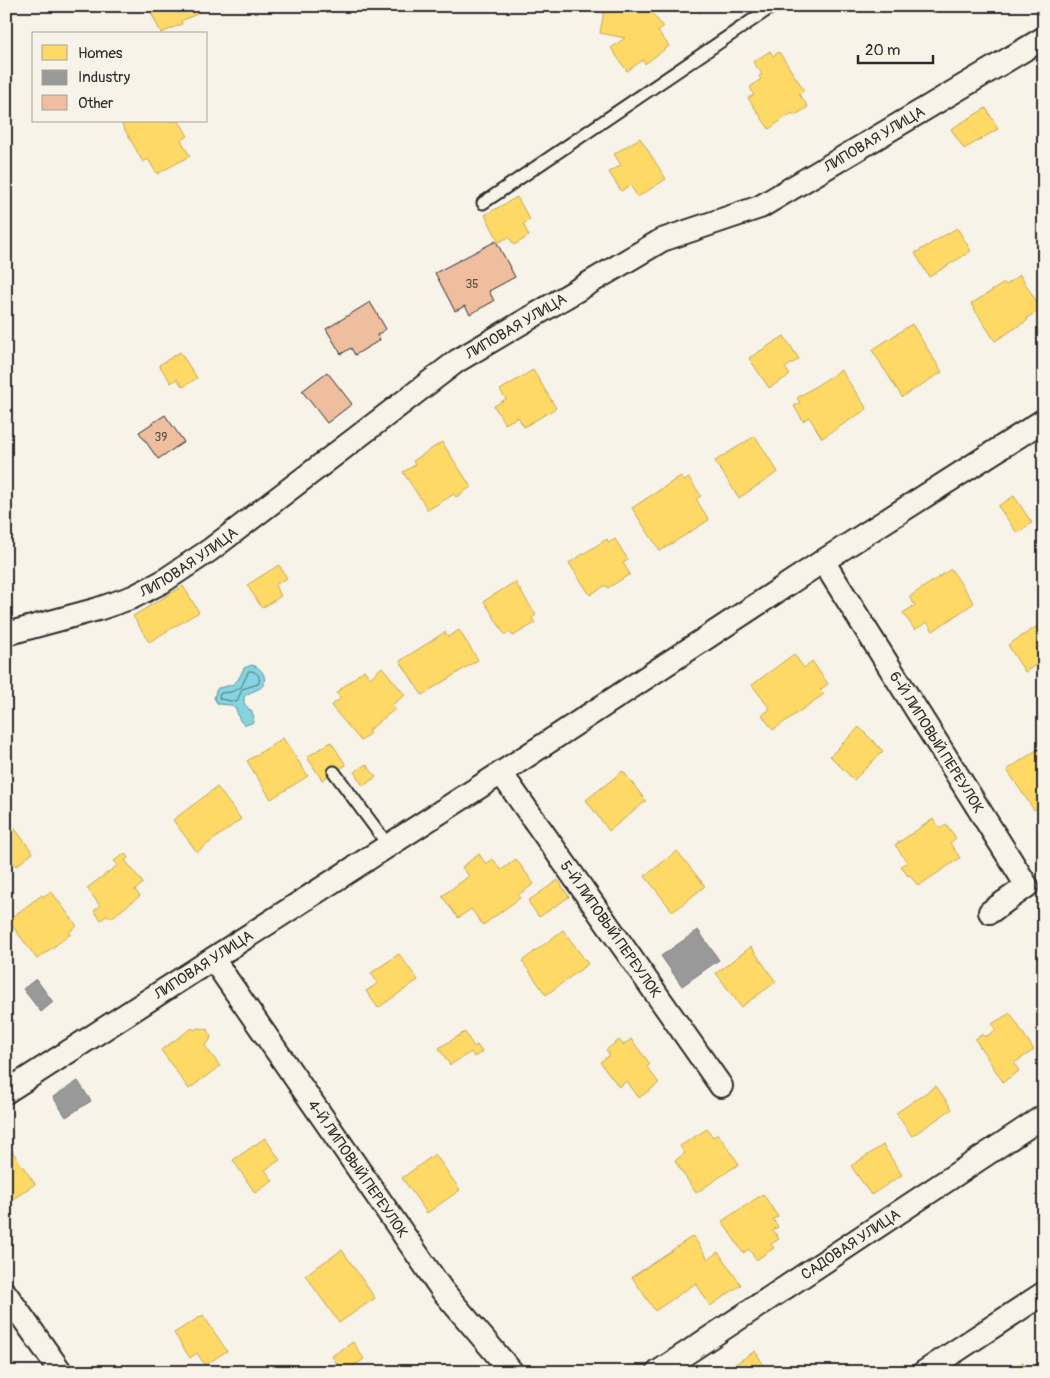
<svg xmlns="http://www.w3.org/2000/svg" width="1050" height="1378" font-family="Pangolin,sans-serif">
	<style>
		.water { fill: #85d4e1; stroke: #619098 }
		.homes { fill: #ffd966; stroke: #bfa554 }
		.industry { fill: #999; stroke: #787878 }
		.lines { fill: none; stroke-linecap: round; stroke-linejoin: round }
		.shore { stroke: #4f6f74; stroke-width: 1 }
		.building { fill: #eebe9e; stroke: #2b2b2b }
		.service-casing { stroke: #2b2b2b; stroke-width: 15 }
		.minor-casing { stroke: #2b2b2b; stroke-width: 26 }
		.service { stroke: #f7f3e8; stroke-width: 11 }
		.minor { stroke: #f7f3e8; stroke-width: 22 }
		.labels { text-anchor: middle; stroke-width: 5; stroke-linejoin: round; paint-order: stroke }
		.number-label { font-size: 12px; fill: #5c5048 }
		.street-label { font-size: 15px; fill: #2b2b2b; stroke: #f7f3e8 }
	</style>
	<rect width="100%" height="100%" fill="#f7f3e8"/>
	<filter id="ink" filterUnits="userSpaceOnUse"><feTurbulence type="fractalNoise" baseFrequency=".02" numOctaves="2"/><feDisplacementMap in="SourceGraphic" scale="10" xChannelSelector="R" yChannelSelector="G"/><feConvolveMatrix kernelMatrix="1 2 1 2 8 2 1 2 1" color-interpolation-filters="sRGB"/></filter>
	<g filter="url(#ink)">
		<path class="water" d="M252 665C258 667 262 670 264 676 268 691 251 689 244 697V703C249 710 256 713 253 722 240 730 239 717 236 709L231 705 218 704 214 698 216 691 218 688C236 684 236 685 244 668Z"/>
		<g class="homes">
			<path d="M148 6H193L197 14 181 21 182 24 161 33Z"/>
			<path d="M605 6H616L633 10 638 6H647L663 27 658 31 669 46 645 64 643 60 627 71 611 48 625 38 600 33Z"/>
			<path d="M695 6H710L700 13Z"/>
			<path d="M770 51 773 56 779 52 804 90 799 94 808 107 794 116 792 113 769 129 748 98 754 95 750 87 761 79 759 76 762 74 753 62Z"/>
			<path d="M986 108 998 129 964 149 951 129Z"/>
			<path d="M120 121H179L188 136 181 140 190 156 157 174 148 159 143 162Z"/>
			<path d="M640 138 666 179 638 197 630 185 621 191 609 172 621 165 614 154Z"/>
			<path d="M517 197 530 220 523 224 529 236 514 245 509 237 499 242 485 215Z"/>
			<path d="M957 228 971 251 929 277 915 253Z"/>
			<path d="M1020 275 1041 309 1027 318 1028 320 995 341 971 304 1004 283 1006 285Z"/>
			<path d="M912 324 942 372 902 397 872 350Z"/>
			<path d="M784 336 799 359 785 368 790 375 769 388 749 358Z"/>
			<path d="M180 352 197 378 183 387 177 379 171 383 159 365Z"/>
			<path d="M533 370 556 408 524 427 518 417 505 424 494 406 506 399 500 390Z"/>
			<path d="M841 370 867 409 822 438 809 417 803 421 794 406 800 403 797 398Z"/>
			<path d="M755 436 778 472 739 498 715 461Z"/>
			<path d="M442 442 471 487 456 497 454 494 428 510 403 472 415 465 413 461Z"/>
			<path d="M681 476 684 481 689 478 701 496 696 499 709 520 660 551 632 508Z"/>
			<path d="M1014 496 1032 523 1017 533 998 506Z"/>
			<path d="M607 539 609 543 615 539 628 560 623 563 630 574 608 588 606 585 590 595 569 563Z"/>
			<path d="M279 565 287 578 275 585 281 596 262 608 247 585Z"/>
			<path d="M951 569 974 603 933 631 927 622 915 630 903 613 915 605 909 597Z"/>
			<path d="M515 582 536 615 532 618 535 623 513 636 510 632 505 635 484 601Z"/>
			<path d="M183 586 199 612 149 642 133 616Z"/>
			<path d="M1044 622V662L1043 660 1025 672 1008 645Z"/>
			<path d="M459 630 478 660 422 695 400 661 445 632 448 637Z"/>
			<path d="M794 654 804 668 812 661 828 684 820 690 824 694 773 730 762 715 770 709 752 685Z"/>
			<path d="M382 667 405 695 392 705 395 709 368 731 370 733 361 741 331 706 341 698 336 693 364 670 370 678Z"/>
			<path d="M859 727 883 751 854 780 830 756Z"/>
			<path d="M283 738 308 776 271 799 247 761Z"/>
			<path d="M331 742 346 765 322 780 307 757Z"/>
			<path d="M1044 745V804L1034 810 1007 770Z"/>
			<path d="M366 764 376 777 363 786 354 772Z"/>
			<path d="M623 771 646 801 609 831 586 800Z"/>
			<path d="M217 787 241 819 197 852 173 820Z"/>
			<path d="M6 817 33 853 16 866 6 853Z"/>
			<path d="M933 819 940 828 946 824 956 838 950 843 960 858 918 886 910 875 908 876 901 866 907 862 895 845Z"/>
			<path d="M677 851 705 886 673 912 645 876Z"/>
			<path d="M125 853 128 858 125 860 143 883 135 890 140 896 111 918 108 915 101 920 94 911 100 906 87 888 118 865 114 861Z"/>
			<path d="M479 854 486 864 493 859 501 870 516 859 534 884 518 895 520 898 483 925 471 909 458 918 442 896 469 876 462 867Z"/>
			<path d="M558 880 569 897 539 917 528 901Z"/>
			<path d="M51 891 77 926 69 932 71 934 37 959 8 920 42 895 43 897Z"/>
			<path d="M563 930 588 964 546 995 522 961Z"/>
			<path d="M751 947 776 982 741 1007 716 973Z"/>
			<path d="M399 954 418 980 378 1008 366 991 378 983 371 973Z"/>
			<path d="M1010 1013 1034 1050 1014 1063 1019 1071 1003 1082 975 1039 983 1034 985 1037 996 1030 992 1024Z"/>
			<path d="M192 1028 194 1030 198 1028 207 1029 211 1035 210 1040 205 1046 220 1066 189 1089 161 1050Z"/>
			<path d="M465 1032 474 1047 477 1045 482 1052 474 1057 471 1052 450 1065 439 1048Z"/>
			<path d="M631 1039 650 1064 647 1067 659 1083 639 1098 627 1081 619 1087 600 1062 610 1055 606 1050 619 1040 623 1045Z"/>
			<path d="M936 1086 952 1109 912 1136 896 1113Z"/>
			<path d="M707 1129 713 1137 718 1134 739 1164 696 1193 675 1161 685 1153 680 1146Z"/>
			<path d="M265 1138 280 1160 265 1170 273 1181 255 1193 233 1160Z"/>
			<path d="M8 1145 35 1184 6 1204V1146Z"/>
			<path d="M883 1145 902 1175 871 1195 851 1166Z"/>
			<path d="M435 1154 460 1190 427 1213 402 1178Z"/>
			<path d="M763 1194 778 1217 773 1219 778 1227 773 1230 779 1239 771 1244 774 1248 756 1260 749 1249 743 1253 722 1221Z"/>
			<path d="M1044 1210V1229L1035 1216Z"/>
			<path d="M693 1236 708 1259 718 1252 741 1285 710 1306 696 1283 655 1311 632 1277Z"/>
			<path d="M342 1250 375 1298 339 1323 305 1275Z"/>
			<path d="M203 1315 227 1351 205 1365 197 1353 190 1358 174 1333Z"/>
			<path d="M353 1342 364 1359 345 1372H342L332 1356Z"/>
			<path d="M755 1351 768 1372H723Z"/>
			<path d="M1023 1362 1030 1372H1008Z"/>
		</g>
		<g class="industry">
			<path d="M698 930 719 960 682 986 661 956Z"/>
			<path d="M36 979 53 1002 41 1012 23 989Z"/>
			<path d="M78 1081 91 1101 66 1117 53 1097Z"/>
		</g>
		<g class="lines">
			<path class="shore" d="M249 671C257 670 262 678 258 684L242 689 237 702 220 699 219 696 221 693 231 692 241 687Z"/>
		</g>
		<g class="building">
			<path d="M496 241 515 277 489 291 494 301 470 314 465 306 455 311 435 273Z"/>
			<path d="M370 302 386 329 377 335 380 340 355 355 351 348 341 354 326 329Z"/>
			<path d="M327 372 352 404 327 423 302 391Z"/>
			<path d="M165 415 184 442 158 459 139 432Z"/>
		</g>
		<g class="lines">
			<g class="service-casing">
				<g id="service">
					<path d="M483 203 773 6"/>
					<path d="M334 772 388 845"/>
				</g>
			</g>
			<g class="minor-casing">
				<g id="minor">
					<path id="s1" d="M823 561 1027 886 990 912"/>
					<path id="s2" d="M6 634 98 609 133 597 162 582 210 550 457 361 662 240 760 207 1044 38"/>
					<path id="s3" d="M501 773 721 1086"/>
					<path id="s4" d="M213 959 442 1290 512 1372"/>
					<path id="s5" d="M6 1092 501 773 823 561 1044 420"/>
					<path d="M6 1294 61 1372"/>
					<path id="s6" d="M658 1372 1044 1116"/>
					<path d="M924 1372 1044 1293"/>
				</g>
			</g>
			<use href="#service" class="service"/>
			<use href="#minor" class="minor"/>
		</g>
	</g>
	<g class="labels">
		<g class="number-label">
			<text x="472" y="288">35</text>
			<text x="161" y="441">39</text>
		</g>
		<g class="street-label">
			<text dy="5" stroke="none"><textPath href="#s2" startOffset="1008">ЛИПОВАЯ УЛИЦА</textPath></text>
			<text dy="5" stroke="none"><textPath href="#s2" startOffset="602">ЛИПОВАЯ УЛИЦА</textPath></text>
			<text dy="5" stroke="none"><textPath href="#s2" startOffset="198">ЛИПОВАЯ УЛИЦА</textPath></text>
			<text dy="5" stroke="none"><textPath href="#s1" startOffset="214">6-Й ЛИПОВЫЙ ПЕРЕУЛОК</textPath></text>
			<text dy="5" stroke="none"><textPath href="#s3" startOffset="191">5-Й ЛИПОВЫЙ ПЕРЕУЛОК</textPath></text>
			<text dy="5" stroke="none"><textPath href="#s5" startOffset="235">ЛИПОВАЯ УЛИЦА</textPath></text>
			<text dy="5" stroke="none"><textPath href="#s4" startOffset="255">4-Й ЛИПОВЫЙ ПЕРЕУЛОК</textPath></text>
			<text dy="5" stroke="none"><textPath href="#s6" startOffset="231">САДОВАЯ УЛИЦА</textPath></text>
		</g>
	</g>
	<rect width="1050" height="1378" fill="none" stroke="#f7f3e8" stroke-width="25"/>
	<rect x="12" y="12" width="1025" height="1353" fill="none" stroke="#2b2b2b" stroke-width="2" filter="url(#ink)"/>
	<rect x="32" y="32" width="175" height="90" fill="#f7f3e8" stroke="#a5a39c"/>
	<rect x="42" y="45" width="25" height="15" fill="#ffd966" stroke="#a5a39c"/>
	<text x="78" y="58" font-size="15" fill="#2b2b2b">Homes</text>
	<rect x="42" y="70" width="25" height="15" fill="#999999" stroke="#a5a39c"/>
	<text x="78" y="82" font-size="15" fill="#2b2b2b">Industry</text>
	<rect x="42" y="95" width="25" height="15" fill="#eebe9e" stroke="#a5a39c"/>
	<text x="78" y="108" font-size="15" fill="#2b2b2b">Other</text>
	<path d="M858 55v8h75v-8" fill="none" stroke="#2b2b2b" stroke-width="2.5"/>
	<text x="865" y="55" font-size="15" fill="#2b2b2b" stroke="#f7f3e8" stroke-width="4" paint-order="stroke">20 m</text>
</svg>
